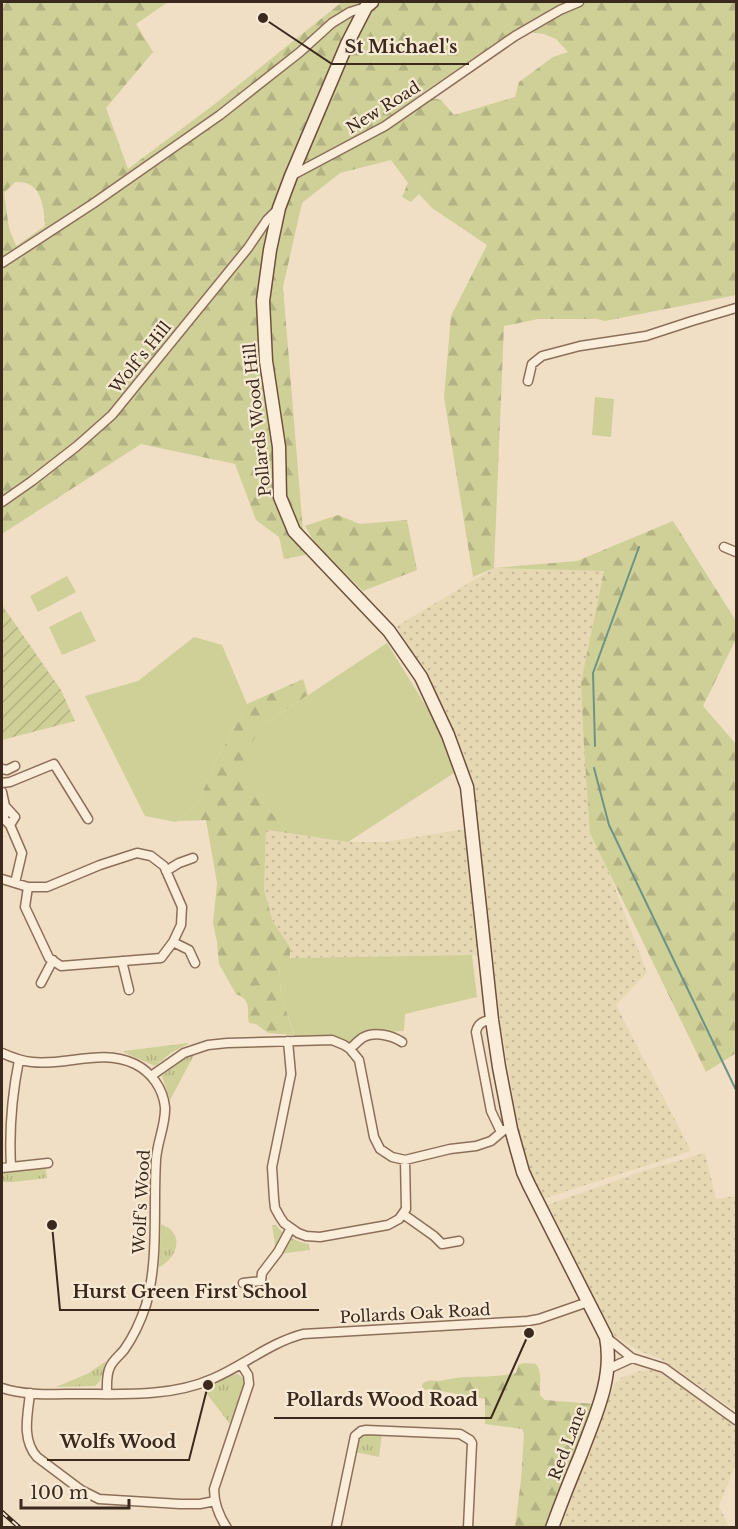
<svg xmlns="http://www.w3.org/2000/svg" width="738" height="1529" viewBox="0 0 738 1529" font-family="'Libre Baskerville',serif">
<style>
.farmland{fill:url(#farmland-dots)}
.grass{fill:url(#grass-tufts)}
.forest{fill:url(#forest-firs);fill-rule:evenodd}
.park{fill:#cfcf98}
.garden{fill:url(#garden-furrows)}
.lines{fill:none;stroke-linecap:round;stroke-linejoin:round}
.stream{stroke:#6c9385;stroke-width:2}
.street-casing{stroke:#8c6f5a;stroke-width:11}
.secondary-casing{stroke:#6e503d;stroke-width:15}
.street{stroke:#faedd9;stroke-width:8}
.secondary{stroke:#faedd9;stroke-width:12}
.rail-casing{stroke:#3c291e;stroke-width:4.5}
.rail{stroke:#f7ead5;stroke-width:2;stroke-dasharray:7;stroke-linecap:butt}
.labels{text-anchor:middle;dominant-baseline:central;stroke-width:4.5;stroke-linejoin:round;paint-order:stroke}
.street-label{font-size:16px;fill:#3c291e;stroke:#f7ead5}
.leader{fill:none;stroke:#3c291e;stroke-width:2}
.callout-dot{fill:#3c291e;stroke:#f7ead5;stroke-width:2}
.callout-label{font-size:18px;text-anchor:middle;font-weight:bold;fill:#3c291e;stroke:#f7ead5;stroke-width:4.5;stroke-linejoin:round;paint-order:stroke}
</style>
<defs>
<pattern id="farmland-dots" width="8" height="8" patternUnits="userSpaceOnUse" patternTransform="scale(1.5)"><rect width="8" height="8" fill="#e6d8b2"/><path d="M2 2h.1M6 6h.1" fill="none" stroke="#c6b999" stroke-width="1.8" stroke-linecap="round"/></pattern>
<pattern id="grass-tufts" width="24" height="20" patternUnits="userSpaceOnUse" patternTransform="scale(1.5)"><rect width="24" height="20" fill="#cfcf98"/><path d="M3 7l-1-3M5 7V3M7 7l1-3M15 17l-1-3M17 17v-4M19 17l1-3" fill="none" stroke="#b3b283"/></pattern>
<pattern id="forest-firs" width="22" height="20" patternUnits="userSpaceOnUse" patternTransform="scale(1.5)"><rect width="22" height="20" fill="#cfcf98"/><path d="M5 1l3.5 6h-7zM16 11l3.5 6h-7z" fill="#b3b283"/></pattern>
<pattern id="garden-furrows" width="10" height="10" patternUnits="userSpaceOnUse" patternTransform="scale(1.5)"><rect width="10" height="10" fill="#cfcf98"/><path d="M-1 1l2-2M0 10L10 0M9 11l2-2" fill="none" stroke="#b3b283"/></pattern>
</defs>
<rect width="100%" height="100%" fill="#f0dfc5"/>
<path class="farmland" d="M 494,568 L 605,571 L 581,682 L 593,830 L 647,973 L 616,1005 L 691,1151 L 542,1199 L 527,1162 L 520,1138 L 500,1021 L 493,958 L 472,955 L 291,958 L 290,947 L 273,922 L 264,890 L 266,830 L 348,842 L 385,842 L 471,828 L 448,735 L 397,626 Z
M 705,1153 L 716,1199 L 736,1196 L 736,1410 L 731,1408 L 661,1359 L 637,1350 L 615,1336 L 598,1306 L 550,1208 L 547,1205 L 643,1171 Z
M 653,1370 L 665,1374 L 736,1427 L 736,1463 L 719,1506 L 729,1527 L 561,1527 L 614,1385 L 622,1377 L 640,1371 Z"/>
<path class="grass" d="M 188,1043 L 188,1044 L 171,1053 L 155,1066 L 123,1052 L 124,1051 Z
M 194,1055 L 170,1100 L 162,1076 L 186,1057 Z
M 42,1167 L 46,1169 L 47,1178 L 13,1182 L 2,1182 L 2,1172 Z
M 161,1224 C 162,1225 170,1228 170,1229 C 184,1241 173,1261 159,1267 Z
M 272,1225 L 276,1225 C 283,1235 296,1242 309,1244 L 310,1250 L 278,1254 L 276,1251 Z
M 106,1361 L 100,1381 L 95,1386 L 56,1387 L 89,1373 Z
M 237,1374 L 243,1378 L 244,1383 L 230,1424 L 203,1389 L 233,1375 Z
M 363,1434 L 382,1434 L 379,1457 L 355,1452 L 359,1437 Z"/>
<path class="forest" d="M 7,2 L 168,2 L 136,24 L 153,52 L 106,108 L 128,169 L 216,103 L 342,2 L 736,2 L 736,295 L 605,321 L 597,319 L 538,319 L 504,326 L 494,568 L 473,577 L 444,397 L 451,316 L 487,245 L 432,208 L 419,194 L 411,202 L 402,197 L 408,183 L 391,160 L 340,173 L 302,203 L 283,287 L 305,555 L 284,559 L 279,537 L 256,520 L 235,464 L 141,444 L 2,534 L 2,271 L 4,269 L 2,255 L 2,5 ZM 515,30 L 544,34 L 556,39 L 568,52 L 553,57 L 519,82 L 515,97 L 454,115 L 441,100 L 419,95 ZM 15,182 C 19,182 22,182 26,183 C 43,188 44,212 45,226 L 16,246 L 9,228 L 4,193 Z
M 338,515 L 360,524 L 407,520 L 417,570 L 363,591 L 316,545 L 305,526 Z
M 673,521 L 736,621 L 736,639 L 703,706 L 736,744 L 736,1053 L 706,1072 L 590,833 L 584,747 L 581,682 L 604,572 L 604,571 L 494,568 L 577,561 Z
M 303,679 L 308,695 L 266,723 L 251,787 L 288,833 L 266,830 L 264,890 L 273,922 L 290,947 L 290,965 L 279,967 L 281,994 L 294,1035 L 268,1033 L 256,1024 L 249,1023 C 246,1012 253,1000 236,994 L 219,964 L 217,942 L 213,923 L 217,883 L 206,820 L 177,821 L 198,802 L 216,761 L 247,704 Z
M 524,1363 L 536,1364 C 543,1374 539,1384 540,1395 L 545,1400 L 594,1404 L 547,1527 L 515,1527 L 521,1480 L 524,1433 L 522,1429 L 485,1424 L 485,1399 L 430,1389 L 425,1390 L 422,1387 L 422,1384 C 428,1379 433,1381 440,1381 C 449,1379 459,1377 469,1377 C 485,1376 500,1377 516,1373 L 518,1365 Z"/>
<path class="park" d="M 595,397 L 614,399 L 611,437 L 592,435 Z
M 67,576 L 76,592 L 38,612 L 30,596 Z
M 81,611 L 96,641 L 62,655 L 49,627 Z
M 194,637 L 222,645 L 247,704 L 216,761 L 198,802 L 176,822 L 145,816 L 85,696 L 138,681 Z
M 387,643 L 442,732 L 454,773 L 348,842 L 288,833 L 251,787 L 249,746 L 266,723 Z
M 472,955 L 477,997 L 405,1014 L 404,1031 L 366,1033 L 350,1042 L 333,1037 L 295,1037 L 281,994 L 279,966 L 291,958 Z"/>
<path class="garden" d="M 2,605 L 61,690 L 75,721 L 2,740 Z"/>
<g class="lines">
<path class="stream" d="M 595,746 L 593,673 L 639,547
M 594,768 L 609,825 L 736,1090"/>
<g class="street-casing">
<path id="street" d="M 291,176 L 385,126 L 515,36 L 560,10 L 579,2
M 2,263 L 94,203 L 220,115 L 300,52 L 332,23 L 350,12 L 366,7
M 528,381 L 532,364 L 542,356 L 580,346 L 646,336 L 692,321 L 736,308
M 2,502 L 32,481 L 77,446 L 112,415 L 248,248 L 267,220 L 279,208
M 724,547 L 736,552
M 2,769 L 7,770 L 15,766
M 2,783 L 10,782 L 54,764 L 88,819
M 2,792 L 5,806 L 4,819 L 10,825 L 22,853 L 15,883
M 5,806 L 15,817 L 10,825
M 166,871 L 179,863 L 193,858
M 2,879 L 28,887 L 47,887 L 100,865 L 137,853 L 151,856 L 164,866 L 182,907 L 181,925 L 173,942 L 161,958 L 61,966 L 49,958 L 25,907 L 28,887
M 173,942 L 189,950 L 195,963
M 122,961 L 129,990
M 41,983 L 53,960
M 492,1020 C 483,1021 478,1023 476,1032 L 491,1111 L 501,1132
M 288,1041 L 291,1074 L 272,1167 L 274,1199 L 275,1208 L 280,1217 L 284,1223 L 298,1233 L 306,1236 L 320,1237 L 388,1225 L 399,1219 L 406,1209 L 405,1160
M 350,1049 C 354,1045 358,1041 362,1038 C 374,1031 391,1035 402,1042
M 2,1053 C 11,1057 21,1061 32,1062 C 66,1066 102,1048 135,1064 C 151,1072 163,1088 165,1107 C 166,1124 157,1142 156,1160 C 153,1208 159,1258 146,1305 C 141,1320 134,1336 124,1350 C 120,1355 113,1360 110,1367 C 106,1375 107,1385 107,1394
M 151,1076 L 184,1053 L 208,1045 L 227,1043 L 332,1040 L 344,1045 L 350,1049 L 359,1060 L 374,1137 L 380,1149 L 392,1157 L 405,1160 L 450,1149 L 476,1146 L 491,1141 L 504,1130 L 511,1129
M 11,1167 C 9,1131 12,1095 19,1060
M 2,1168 L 48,1163
M 403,1214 L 434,1236 L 442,1244 L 459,1241
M 243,1283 L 261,1281 L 262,1273 L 278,1252 L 291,1228
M 606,1337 L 632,1358 L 664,1368 L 736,1420
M 608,1369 L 632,1358
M 2,1388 C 26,1396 54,1394 79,1394 C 123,1394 171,1397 212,1379 C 243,1366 269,1343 303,1334 L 528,1321 L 539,1319 L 588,1302
M 30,1393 C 28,1414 21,1439 37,1457 L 81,1490 L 99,1499 L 180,1504 L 200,1504 L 215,1501
M 227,1528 C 219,1516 214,1503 214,1489 L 249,1384 L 248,1375 L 241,1364
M 336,1528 L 355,1436 L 361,1431 L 366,1430 L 460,1434 L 470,1440 L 472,1443 L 468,1528"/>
</g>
<g class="secondary-casing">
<path id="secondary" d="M 372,2 L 366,7 L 347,44 L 291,176 L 279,208 L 270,250 L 263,301 L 266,361 L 279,447 L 280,497 L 294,531 L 389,631 L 421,677 L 448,735 L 467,787 L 492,1020 L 499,1067 L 511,1129 L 523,1172 L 529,1185 L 606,1337 C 614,1378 595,1416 581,1454 C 571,1478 561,1503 552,1528"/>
</g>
<use href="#street" class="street"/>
<use href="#secondary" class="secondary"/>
<g class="rail-casing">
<path id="rail" d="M 2,1512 L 20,1528"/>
</g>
<use href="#rail" class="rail"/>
</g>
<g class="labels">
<g class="street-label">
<text transform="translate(383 107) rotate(-32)">New Road</text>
<text transform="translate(140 357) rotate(-51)">Wolf's Hill</text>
<text transform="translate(257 420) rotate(-96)">Pollards Wood Hill</text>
<text transform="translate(141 1202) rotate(-87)">Wolf's Wood</text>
<text transform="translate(415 1313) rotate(-3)">Pollards Oak Road</text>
<text transform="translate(567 1443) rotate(-69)">Red Lane</text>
</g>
</g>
<path class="leader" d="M263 18L332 64H469M52 1225L60 1310H319M529 1333L491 1418H274M208 1385L189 1460H47"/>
<g class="callout-dot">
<circle cx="263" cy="18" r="6"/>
<circle cx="52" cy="1225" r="6"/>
<circle cx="529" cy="1333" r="6"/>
<circle cx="208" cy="1385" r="6"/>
</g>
<g class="callout-label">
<text x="401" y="53">St Michael's</text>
<text x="190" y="1298">Hurst Green First School</text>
<text x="382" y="1406">Pollards Wood Road</text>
<text x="118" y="1448">Wolfs Wood</text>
</g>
<rect width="738" height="1529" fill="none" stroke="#3c291e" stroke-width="6"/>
<path d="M21 1499v9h108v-9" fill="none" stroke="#3c291e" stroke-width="3"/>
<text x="30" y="1499" font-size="18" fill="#3c291e" stroke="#f7ead5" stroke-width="4.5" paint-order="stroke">100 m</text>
</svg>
